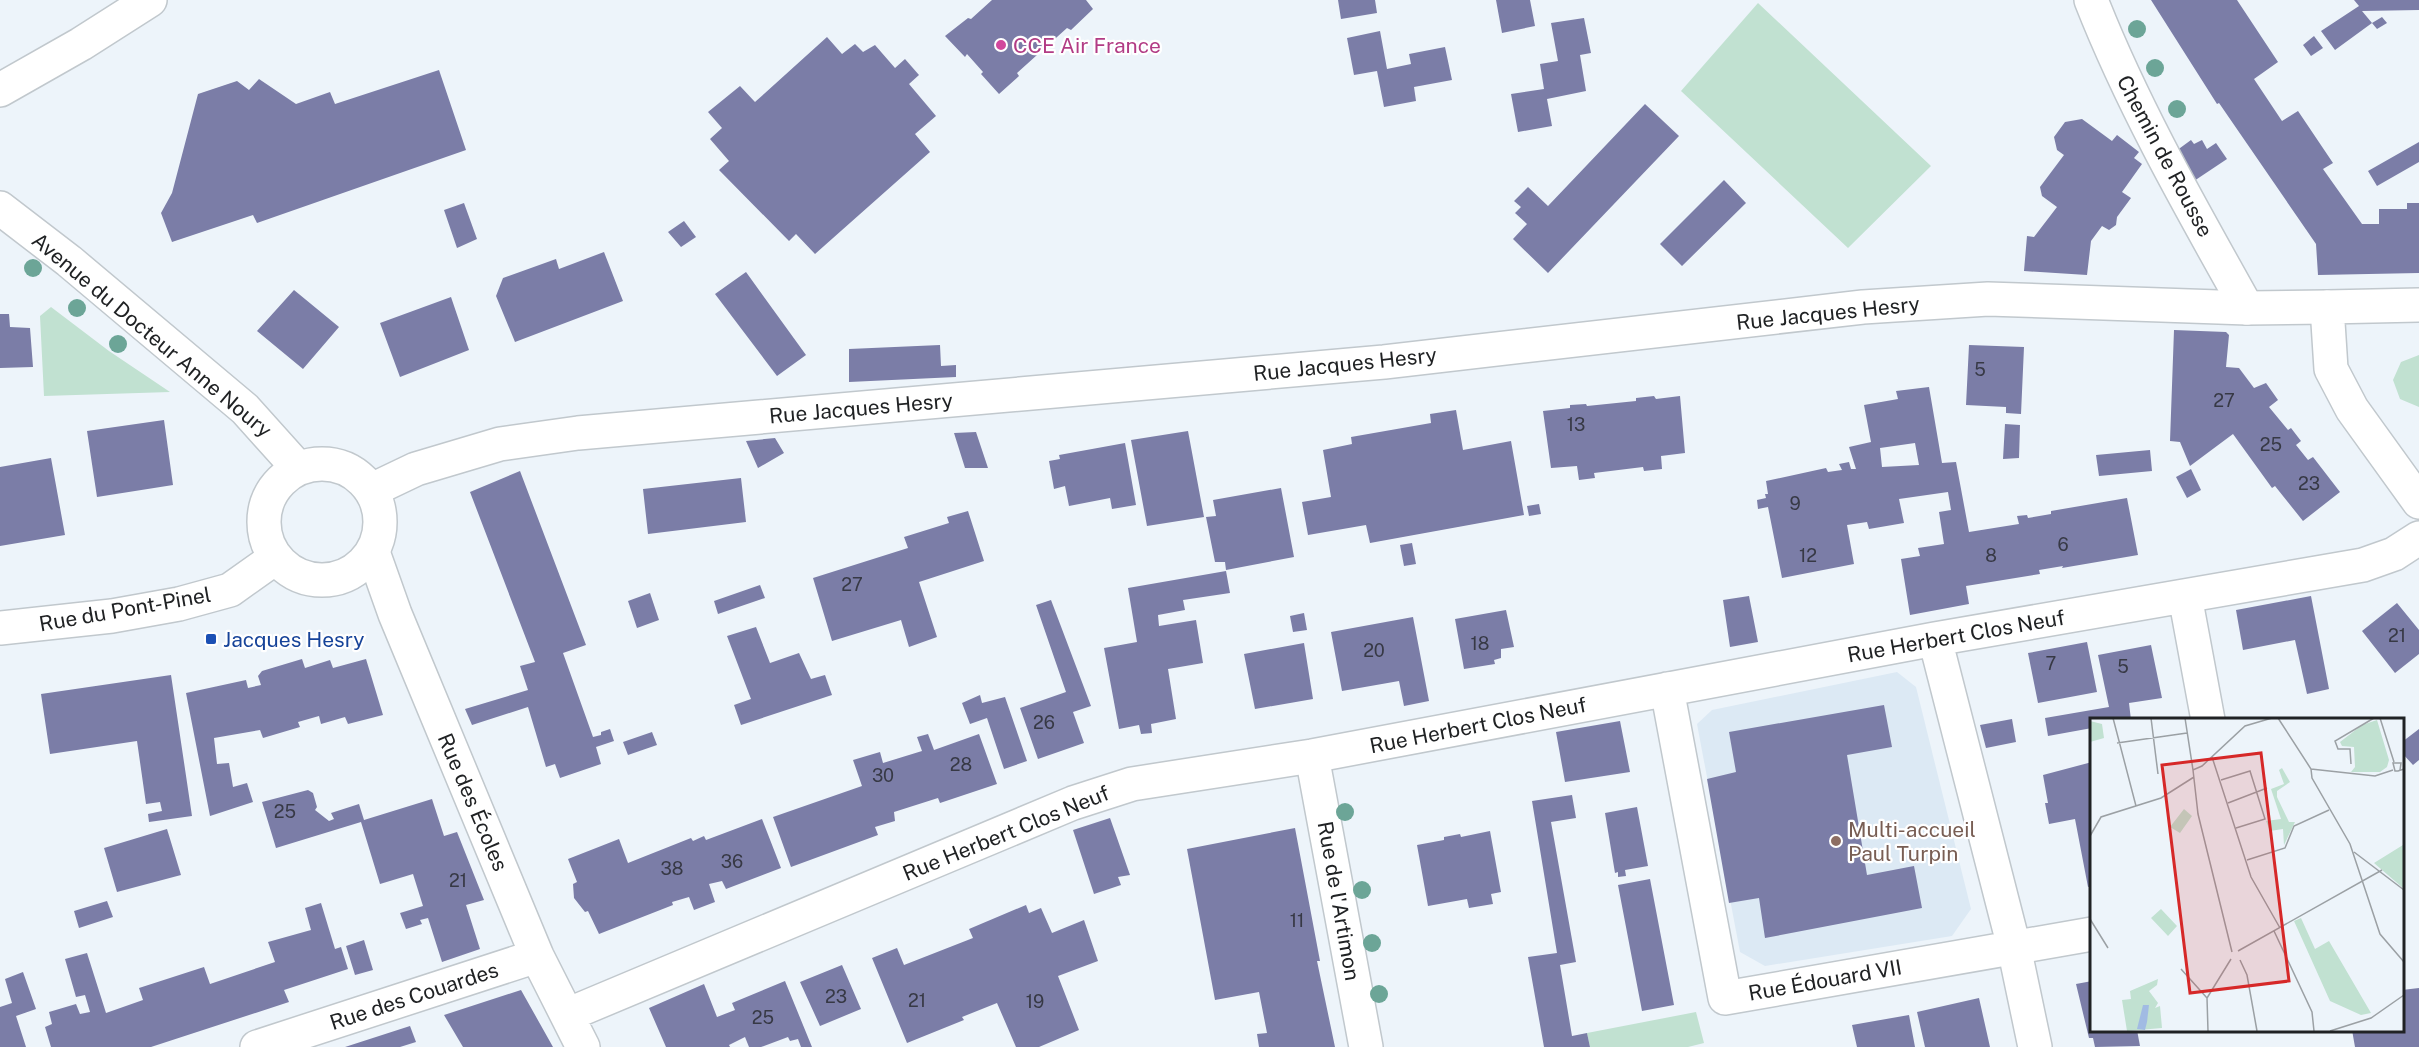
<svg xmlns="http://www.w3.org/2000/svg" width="2419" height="1047" viewBox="0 0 2419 1047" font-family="'Public Sans',sans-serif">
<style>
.built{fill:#dce9f4}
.grass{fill:#c1e1d1}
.building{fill:#7b7da7;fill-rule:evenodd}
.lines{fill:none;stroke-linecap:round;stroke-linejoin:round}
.street-casing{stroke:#c1c8cd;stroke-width:36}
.secondary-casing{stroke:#c1c8cd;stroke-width:36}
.street{stroke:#fff;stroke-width:33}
.secondary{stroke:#fff;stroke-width:33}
.tree{fill:#6ca597}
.hotel-dot{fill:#d1479c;stroke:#fff;stroke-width:2}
.transit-dot{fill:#1a4fb4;stroke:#fff;stroke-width:2}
.education-dot{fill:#8d6e63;stroke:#fff;stroke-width:2}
.labels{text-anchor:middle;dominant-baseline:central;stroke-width:4.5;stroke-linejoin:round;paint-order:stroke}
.number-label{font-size:18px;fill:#373945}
.hotel-label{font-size:21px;fill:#b23c85;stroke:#fff;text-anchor:start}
.street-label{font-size:21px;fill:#202224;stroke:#fff}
.transit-label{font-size:21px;fill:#164399;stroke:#fff;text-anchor:start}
.education-label{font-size:21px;fill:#785e54;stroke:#fff;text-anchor:start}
.inset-road{fill:none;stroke:#9ba0a4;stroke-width:1.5}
.view{fill:#d62828;fill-opacity:0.15;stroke:#d62828;stroke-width:3}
.inset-edge{fill:none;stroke:#202224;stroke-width:3}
</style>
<rect width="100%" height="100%" fill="#edf4fa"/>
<path class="built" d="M 1897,672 L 1916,687 L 1971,909 L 1952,936 L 1765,966 L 1740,952 L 1697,724 L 1712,710 Z"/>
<path class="grass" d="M 1758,3 L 1931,166 L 1848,248 L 1681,91 Z
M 51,307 L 109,351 L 170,392 L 44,396 L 40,316 Z
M 2419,355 L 2419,407 L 2400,399 L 2393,380 L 2401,362 Z
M 1696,1012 L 1704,1043 L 1688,1047 L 1590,1047 L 1587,1033 Z"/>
<path class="building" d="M 992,0 L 1086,0 L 1093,9 L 1071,30 L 1067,28 L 1017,73 L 1019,76 L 999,94 L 981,74 L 983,72 L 967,54 L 965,57 L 945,36 L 968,18 L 971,19 Z
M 1338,0 L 1375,0 L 1377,13 L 1341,19 Z
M 1496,0 L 1530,0 L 1535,26 L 1502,33 Z
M 2151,0 L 2237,0 L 2278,62 L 2254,79 L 2282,121 L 2298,111 L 2333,163 L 2323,169 L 2362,224 L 2379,224 L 2379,209 L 2407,209 L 2407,203 L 2419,203 L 2419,273 L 2318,275 L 2316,244 L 2219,103 L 2217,104 Z
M 2354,0 L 2419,0 L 2419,10 L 2362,11 L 2372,23 L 2335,50 L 2321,31 L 2359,6 Z
M 2382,17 L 2387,23 L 2377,29 L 2372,23 Z
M 1584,18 L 1591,53 L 1580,55 L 1586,91 L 1547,99 L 1552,126 L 1518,132 L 1511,94 L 1544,89 L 1540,64 L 1558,61 L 1551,23 Z
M 1380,31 L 1387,69 L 1411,64 L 1409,54 L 1445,47 L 1452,80 L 1414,87 L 1416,101 L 1384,107 L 1377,71 L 1354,75 L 1347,38 Z
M 2314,36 L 2323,48 L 2311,56 L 2303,45 Z
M 827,37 L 842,54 L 855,44 L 863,52 L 875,45 L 895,68 L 905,59 L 919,75 L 909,84 L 936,116 L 915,134 L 930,152 L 815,254 L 796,234 L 789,241 L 719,170 L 729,161 L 710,139 L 722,128 L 708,112 L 740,86 L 755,102 Z
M 439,70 L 466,150 L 257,223 L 253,215 L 172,242 L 161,213 L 172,193 L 198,94 L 237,81 L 249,90 L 259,79 L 296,104 L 330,92 L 335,104 Z
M 1645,104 L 1679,136 L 1548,273 L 1513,239 L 1527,224 L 1515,213 L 1521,207 L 1514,201 L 1528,187 L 1548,206 Z
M 2082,119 L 2112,141 L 2117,135 L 2139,152 L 2134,158 L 2142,164 L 2122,192 L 2131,198 L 2117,217 L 2116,225 L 2109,230 L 2102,226 L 2091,241 L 2087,275 L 2024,271 L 2027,236 L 2034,237 L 2057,207 L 2042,196 L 2040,187 L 2064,155 L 2057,150 L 2054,137 L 2065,122 Z
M 2191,140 L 2194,144 L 2202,140 L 2207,149 L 2216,143 L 2227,159 L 2194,181 L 2176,151 Z
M 2419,142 L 2419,162 L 2377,186 L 2368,171 Z
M 1724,180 L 1746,203 L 1682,266 L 1660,244 Z
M 464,203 L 477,239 L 457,248 L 444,210 Z
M 684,221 L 696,237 L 681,247 L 668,232 Z
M 604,252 L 623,301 L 515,342 L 496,296 L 503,278 L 556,259 L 559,269 Z
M 746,272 L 806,355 L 777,376 L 715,294 Z
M 294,290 L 339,327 L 303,369 L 257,331 Z
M 451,297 L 469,350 L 400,377 L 380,323 Z
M 0,314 L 9,314 L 10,327 L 30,328 L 33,367 L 0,368 Z
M 2174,330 L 2226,332 L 2229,335 L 2226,367 L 2239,368 L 2254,388 L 2266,383 L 2278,400 L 2269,407 L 2288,430 L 2291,428 L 2301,441 L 2296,445 L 2308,460 L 2313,457 L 2340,492 L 2303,521 L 2275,486 L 2272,488 L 2233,434 L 2190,466 L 2180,442 L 2170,441 Z
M 940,345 L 941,366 L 956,365 L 956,377 L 849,382 L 849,349 Z
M 1969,345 L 2024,347 L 2021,414 L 2006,413 L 2006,407 L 1966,405 Z
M 1929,387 L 1942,463 L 1956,462 L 1969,532 L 2019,524 L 2017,516 L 2027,515 L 2028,518 L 2051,514 L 2051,511 L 2127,498 L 2138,555 L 2062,568 L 2063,566 L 2039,570 L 2040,574 L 1966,586 L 1969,604 L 1910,615 L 1901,559 L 1920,556 L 1918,548 L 1944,544 L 1939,512 L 1951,510 L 1948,492 L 1899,499 L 1904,523 L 1869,529 L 1867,522 L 1847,525 L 1854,564 L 1782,578 L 1768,507 L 1758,509 L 1757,500 L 1766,498 L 1765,494 L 1768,494 L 1766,481 L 1826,468 L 1828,472 L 1842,470 L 1839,464 L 1849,462 L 1851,469 L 1856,469 L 1849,447 L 1871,442 L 1864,405 L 1898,399 L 1896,391 ZM 1915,443 L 1919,465 L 1882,467 L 1880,448 Z
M 1654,396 L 1656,399 L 1680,396 L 1685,453 L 1661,456 L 1662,469 L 1644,471 L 1643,467 L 1594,473 L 1595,478 L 1579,480 L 1577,466 L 1551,468 L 1543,411 L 1570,408 L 1570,405 L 1586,404 L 1587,406 L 1636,401 L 1636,398 Z
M 1456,410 L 1463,450 L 1511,441 L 1524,515 L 1370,543 L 1366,525 L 1308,535 L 1302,502 L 1331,497 L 1323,450 L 1352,444 L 1351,437 L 1431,423 L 1430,414 Z
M 164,420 L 173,485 L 97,497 L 87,431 Z
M 2005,424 L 2020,425 L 2019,458 L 2003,459 Z
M 1188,431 L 1204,517 L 1147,526 L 1131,440 Z
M 976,432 L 988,468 L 965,468 L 954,433 Z
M 775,438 L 784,453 L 758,468 L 746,441 Z
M 1125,443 L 1136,505 L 1112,509 L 1110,498 L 1069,506 L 1065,486 L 1054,489 L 1049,461 L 1060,459 L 1059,455 Z
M 2150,450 L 2152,471 L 2099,476 L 2096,455 Z
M 51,458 L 65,535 L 0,546 L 0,467 Z
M 2191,469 L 2201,490 L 2187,498 L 2176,477 Z
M 520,471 L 586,645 L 563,653 L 593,737 L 601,735 L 601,732 L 610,729 L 614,741 L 596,747 L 601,764 L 560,778 L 555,764 L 546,767 L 528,707 L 472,725 L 465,709 L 528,690 L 520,666 L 535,662 L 470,492 Z
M 741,478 L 746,522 L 648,534 L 643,489 Z
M 1281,488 L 1294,557 L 1226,570 L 1225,562 L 1215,562 L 1206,517 L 1216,516 L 1213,500 Z
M 1539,504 L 1541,514 L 1529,516 L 1527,506 Z
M 968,511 L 984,561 L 919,582 L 937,637 L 909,647 L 901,620 L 832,641 L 813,578 L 908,548 L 904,537 L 949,523 L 947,517 Z
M 1412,543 L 1416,564 L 1404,566 L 1400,545 Z
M 1226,571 L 1230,593 L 1183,600 L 1185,610 L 1158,615 L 1159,626 L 1196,620 L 1203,663 L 1168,669 L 1176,719 L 1151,724 L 1152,733 L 1141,734 L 1139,725 L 1119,729 L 1104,648 L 1137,642 L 1128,588 Z
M 760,585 L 765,598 L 718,614 L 714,601 Z
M 650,593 L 659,620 L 637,628 L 628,601 Z
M 1749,596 L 1758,642 L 1730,647 L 1723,600 Z
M 2311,596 L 2329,689 L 2307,694 L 2295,640 L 2243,650 L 2236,610 Z
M 1051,600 L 1091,706 L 1073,712 L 1084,743 L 1038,759 L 1020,708 L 1066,692 L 1036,605 Z
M 2397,603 L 2419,630 L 2419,654 L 2395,673 L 2362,631 Z
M 1506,610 L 1514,647 L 1501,649 L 1501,658 L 1494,660 L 1495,664 L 1464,669 L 1455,619 Z
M 1304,613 L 1307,630 L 1293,632 L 1290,616 Z
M 1413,617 L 1429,701 L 1404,706 L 1399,681 L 1342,691 L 1331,632 Z
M 756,627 L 770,663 L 799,653 L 811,679 L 825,675 L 832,695 L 741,725 L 734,705 L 751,699 L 727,636 Z
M 2087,642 L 2097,692 L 2038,703 L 2028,653 Z
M 1304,643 L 1313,699 L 1255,709 L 1244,654 Z
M 2151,645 L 2162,698 L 2129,703 L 2131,720 L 2092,720 L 2092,728 L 2048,736 L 2045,718 L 2109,707 L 2098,655 Z
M 302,659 L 305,668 L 330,660 L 333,668 L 366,659 L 383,715 L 348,724 L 345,717 L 321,724 L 319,716 L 298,722 L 300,727 L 263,738 L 260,730 L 214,738 L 217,764 L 229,763 L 233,787 L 247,783 L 253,802 L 210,816 L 186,693 L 246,680 L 248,688 L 261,685 L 258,676 L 262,671 Z
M 171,675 L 192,816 L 149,822 L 148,814 L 162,811 L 160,802 L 146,804 L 137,741 L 50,754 L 41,694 Z
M 980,695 L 982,703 L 1005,697 L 1027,761 L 1004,769 L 987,718 L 970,724 L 962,703 Z
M 1884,705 L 1892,747 L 1847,755 L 1867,875 L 1914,866 L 1922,908 L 1765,938 L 1759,898 L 1729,903 L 1707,779 L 1736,772 L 1729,732 Z
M 2012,719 L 2016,742 L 1986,748 L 1980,725 Z
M 1620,721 L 1630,772 L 1565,782 L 1556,732 Z
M 2419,729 L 2419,760 L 2413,765 L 2402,753 L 2402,742 Z
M 652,732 L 657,745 L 628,755 L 623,742 Z
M 928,734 L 934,750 L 979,734 L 997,784 L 940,803 L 938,798 L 894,812 L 895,821 L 875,827 L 878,835 L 791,867 L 773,817 L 862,786 L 853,760 L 880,752 L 883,763 L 922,751 L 917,737 Z
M 2092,762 L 2092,886 L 2088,887 L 2075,819 L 2049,824 L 2045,803 L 2048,803 L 2043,775 Z
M 308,790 L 313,793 L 317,807 L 315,810 L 329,821 L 334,819 L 331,813 L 359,804 L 364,820 L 432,799 L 444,836 L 457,832 L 484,900 L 466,905 L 480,949 L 442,962 L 428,918 L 420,920 L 422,924 L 406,929 L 400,913 L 423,906 L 413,874 L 380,884 L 361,822 L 276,848 L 262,802 Z
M 1572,795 L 1576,818 L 1551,822 L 1576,962 L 1560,965 L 1572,1036 L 1587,1033 L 1590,1047 L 1544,1047 L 1528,957 L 1557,953 L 1532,801 Z
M 1637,807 L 1648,866 L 1625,870 L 1626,876 L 1618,877 L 1618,872 L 1615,873 L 1605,813 Z
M 1110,818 L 1130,875 L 1118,877 L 1121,885 L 1094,894 L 1073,830 Z
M 762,819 L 781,868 L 726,889 L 722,881 L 709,884 L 715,902 L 694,910 L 689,897 L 672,902 L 673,905 L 599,934 L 588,911 L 585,912 L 574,898 L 573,884 L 577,882 L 568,859 L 619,839 L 628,863 L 691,838 L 693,841 L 704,836 L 706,840 Z
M 1295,828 L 1320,961 L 1317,961 L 1335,1047 L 1259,1047 L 1257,1034 L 1267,1033 L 1259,992 L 1215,1000 L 1187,849 Z
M 167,829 L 181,875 L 117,892 L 104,848 Z
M 1490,831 L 1501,892 L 1491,894 L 1493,904 L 1469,908 L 1467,899 L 1428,906 L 1417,845 L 1444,840 L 1444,837 L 1460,834 L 1461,837 Z
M 1650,879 L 1674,1005 L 1642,1011 L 1618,885 Z
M 107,901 L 113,917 L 79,928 L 74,911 Z
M 321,903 L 335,949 L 341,947 L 348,969 L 284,990 L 289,1002 L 151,1047 L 51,1047 L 45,1027 L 52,1024 L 49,1012 L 76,1004 L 80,1014 L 90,1012 L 85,995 L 76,997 L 65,959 L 87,953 L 106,1013 L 143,1000 L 139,988 L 204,967 L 210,984 L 275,962 L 268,942 L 311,930 L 305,908 Z
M 1026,905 L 1029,913 L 1041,908 L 1052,933 L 1084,920 L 1098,961 L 1058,976 L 1079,1030 L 1039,1047 L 1016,1047 L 997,1003 L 962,1017 L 964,1020 L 907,1043 L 872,958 L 897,948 L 904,965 L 973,938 L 969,929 Z
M 364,940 L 373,970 L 355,975 L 346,946 Z
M 842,965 L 861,1009 L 820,1026 L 800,982 Z
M 23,972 L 36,1009 L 16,1016 L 26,1047 L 0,1047 L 0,1007 L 12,1003 L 5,979 Z
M 785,981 L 812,1047 L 801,1047 L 798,1039 L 790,1041 L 788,1037 L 761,1047 L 749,1047 L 745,1037 L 729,1045 L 730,1047 L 666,1047 L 649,1008 L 704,984 L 717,1017 L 735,1010 L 732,1003 Z
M 2092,981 L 2092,1030 L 2137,1030 L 2140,1046 L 2095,1047 L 2093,1038 L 2089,1038 L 2076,984 Z
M 2419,988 L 2419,1047 L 2355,1047 L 2352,1030 L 2402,1030 L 2402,990 Z
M 521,990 L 553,1047 L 463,1047 L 444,1015 Z
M 1979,998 L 1990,1047 L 1925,1047 L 1917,1012 Z
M 1909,1015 L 1915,1047 L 1857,1047 L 1852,1025 Z
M 410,1026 L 416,1042 L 400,1047 L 345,1047 Z"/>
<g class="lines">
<g class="street-casing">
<path id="street" d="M 2091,0 C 2133,107 2191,208 2247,308
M 0,90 L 81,44 L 150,0
M 0,208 L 69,261 L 245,409 L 298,468
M 2419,305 L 2327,307 L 2331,369 L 2352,409 L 2419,502
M 373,552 L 395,614 L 537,956 L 583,1047
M 2185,596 L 2208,720
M 1935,639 L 2014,947 L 2035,1047
M 1667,689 L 1725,998 L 2092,934
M 1312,756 L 1366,1047
M 567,1015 L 1073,803 L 1132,784 L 1312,756 L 1935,639 L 2363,565 L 2394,554 L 2419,538
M 257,1047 L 537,956"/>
</g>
<g class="secondary-casing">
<path id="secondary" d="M264 522a58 58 0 1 1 116 0a58 58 0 1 1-116 0Z
M 372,490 L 416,469 L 500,444 L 578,433 L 1384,362 L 1863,307 L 1988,299 L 2247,308 L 2327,307
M 0,628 L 112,616 L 179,604 L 230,590 L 275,558"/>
</g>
<use href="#street" class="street"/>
<use href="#secondary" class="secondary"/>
</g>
<g class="tree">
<circle cx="2137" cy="29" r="9"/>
<circle cx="2155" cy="68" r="9"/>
<circle cx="2177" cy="109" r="9"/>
<circle cx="33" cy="268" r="9"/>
<circle cx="77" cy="308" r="9"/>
<circle cx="118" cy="344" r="9"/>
<circle cx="1345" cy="812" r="9"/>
<circle cx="1362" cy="890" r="9"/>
<circle cx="1372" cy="943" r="9"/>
<circle cx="1379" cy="994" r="9"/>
</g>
<circle class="hotel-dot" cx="1001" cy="45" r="6"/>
<rect class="transit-dot" x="205" y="633" width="12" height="12" rx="3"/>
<circle class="education-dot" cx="1836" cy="841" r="6"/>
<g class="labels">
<g class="number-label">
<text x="1980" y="369">5</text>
<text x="2224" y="400">27</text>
<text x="1576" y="424">13</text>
<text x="2271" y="444">25</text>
<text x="2309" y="483">23</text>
<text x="1795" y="503">9</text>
<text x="2063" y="544">6</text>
<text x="1808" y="555">12</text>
<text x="1991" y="555">8</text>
<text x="852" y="584">27</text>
<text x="2397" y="635">21</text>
<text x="1480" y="643">18</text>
<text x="1374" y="650">20</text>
<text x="2051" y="663">7</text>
<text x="2123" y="666">5</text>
<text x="1044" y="722">26</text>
<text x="961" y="764">28</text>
<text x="883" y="775">30</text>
<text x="285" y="811">25</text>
<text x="732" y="861">36</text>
<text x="672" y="868">38</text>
<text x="458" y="880">21</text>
<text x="1297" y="920">11</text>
<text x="836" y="996">23</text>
<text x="917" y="1000">21</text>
<text x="1035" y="1001">19</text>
<text x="763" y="1017">25</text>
</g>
<g class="hotel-label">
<text x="1013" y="45">CCE Air France</text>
</g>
<g class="street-label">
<text transform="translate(2165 156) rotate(62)">Chemin de Rousse</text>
<text transform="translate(1828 313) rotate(-6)">Rue Jacques Hesry</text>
<text transform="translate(152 335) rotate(40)">Avenue du Docteur Anne Noury</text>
<text transform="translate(1345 364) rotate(-6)">Rue Jacques Hesry</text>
<text transform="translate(861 408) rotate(-5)">Rue Jacques Hesry</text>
<text transform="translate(125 609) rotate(-10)">Rue du Pont-Pinel</text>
<text transform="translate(1956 636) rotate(-10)">Rue Herbert Clos Neuf</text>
<text transform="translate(1478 725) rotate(-11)">Rue Herbert Clos Neuf</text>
<text transform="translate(473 802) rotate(67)">Rue des Écoles</text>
<text transform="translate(1006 833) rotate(-22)">Rue Herbert Clos Neuf</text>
<text transform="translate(1339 901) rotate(80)">Rue de l'Artimon</text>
<text transform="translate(1825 980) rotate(-10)">Rue Édouard VII</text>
<text transform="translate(414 996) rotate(-18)">Rue des Couardes</text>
</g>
<g class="transit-label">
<text x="223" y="639">Jacques Hesry</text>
</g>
<g class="education-label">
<text x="1848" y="829">Multi-accueil<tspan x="1848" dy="24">Paul Turpin</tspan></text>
</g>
</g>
<g transform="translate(2090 718)">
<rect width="314" height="314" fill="#edf4fa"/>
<path d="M 287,2 L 299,42 L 297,49 L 290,54 L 261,54 L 265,49 L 264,29 L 252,28 L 250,24 L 272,7 ZM 0,3 L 12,6 L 14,20 L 0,24 ZM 192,50 L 200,64 L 187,73 L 187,79 L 199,104 L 205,104 L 194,127 L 193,111 L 180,113 L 176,103 L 191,101 L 181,71 L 194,66 L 189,52 ZM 94,91 L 102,98 L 90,115 L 80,109 ZM 71,191 L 87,208 L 78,218 L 61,200 ZM 68,261 L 67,267 L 59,273 L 68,285 L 65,290 L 70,288 L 72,310 L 37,313 L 32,282 L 41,281 L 40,273 Z" fill="#c1e1d1"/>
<path d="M 313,127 L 313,170 L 284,145 ZM 211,200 L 225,231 L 239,223 L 281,295 L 271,297 L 240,283 L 204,203 Z" fill="#c1e1d1"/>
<path d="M 53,287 L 59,287 L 57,304 L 55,312 L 47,311 Z" fill="#a1bbe3"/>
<path class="inset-road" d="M 23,0 L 46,88M 61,0 L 68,56M 95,0 L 103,52 L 112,48 L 155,8 L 182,0M 188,0 L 221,51 L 222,60 L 260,126 L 290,216 L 314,244M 290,0 L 304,44M 27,25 L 97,15M 122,39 L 161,159 L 190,210M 261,46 L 260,31 L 248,31 L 245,23 L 284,0M 221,51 L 285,58 L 303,52M 103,52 L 108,96 L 142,234M 310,52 L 311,45 L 303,45 L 305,53 L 308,53 L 314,51M 131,62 L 160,53 L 175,101 L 146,110M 138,85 L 177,70M 0,118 L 11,99 L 71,80 L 104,59M 264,134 L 314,172M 157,142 L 195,130 L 204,108 L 239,92M 0,201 L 18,230M 184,213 L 222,294 L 224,313M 148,233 L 292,152M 150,242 L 157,257 L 167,313M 91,251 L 117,280M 118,313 L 117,280 L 141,241M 240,313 L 281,300 L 314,277"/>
<path class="view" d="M 171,35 L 199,263 L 100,275 L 72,47 Z"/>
<rect width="314" height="314" class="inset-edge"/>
</g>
</svg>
